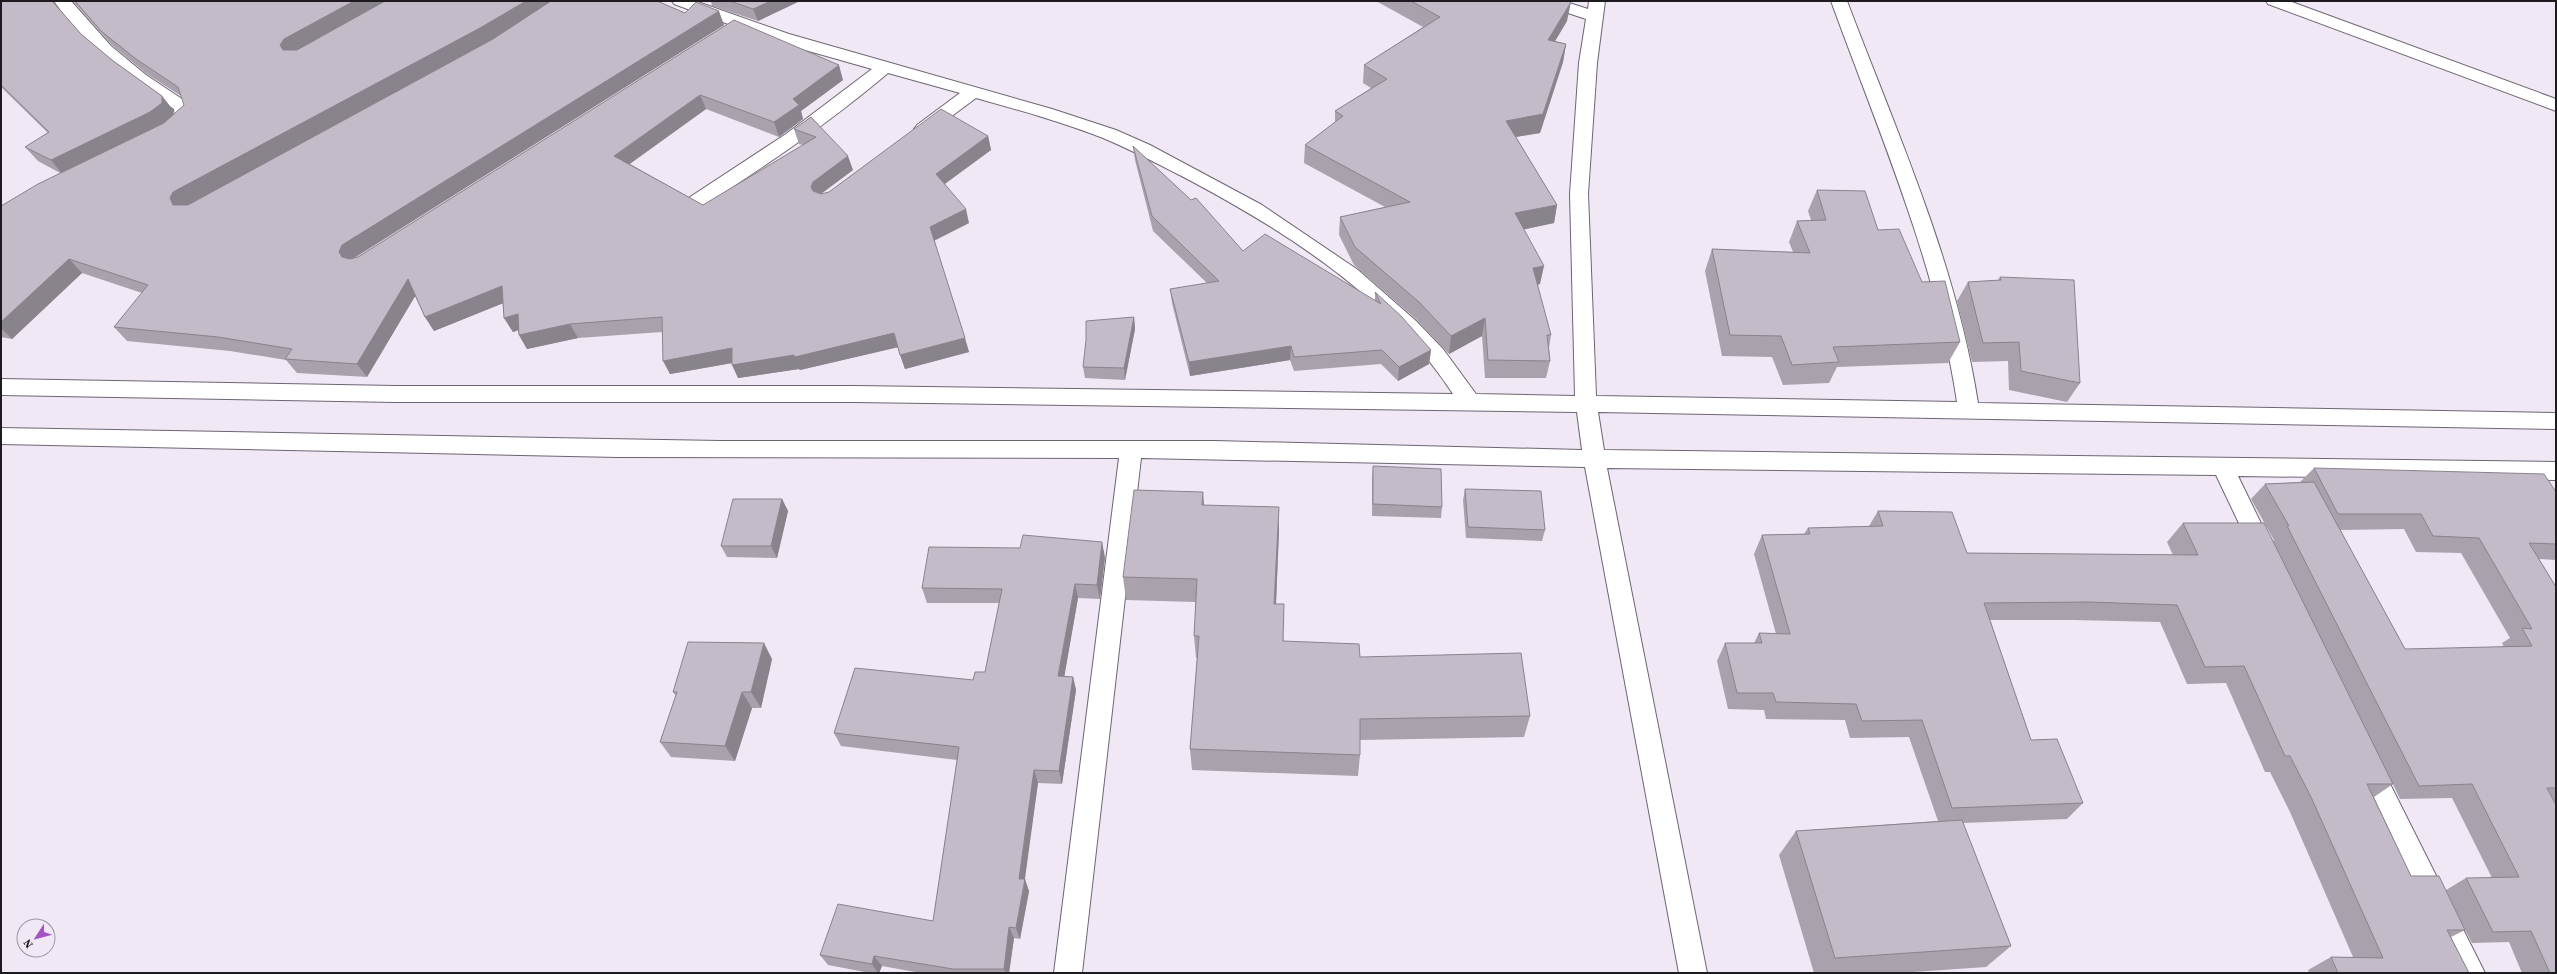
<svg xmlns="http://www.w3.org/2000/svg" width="2557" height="974" viewBox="0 0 2557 974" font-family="'Source Serif 4',serif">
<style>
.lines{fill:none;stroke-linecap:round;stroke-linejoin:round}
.minor-casing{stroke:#6d6571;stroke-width:2}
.minor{fill:#fff;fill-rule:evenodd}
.wall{fill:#a9a1ac;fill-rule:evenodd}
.shaded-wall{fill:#89838c}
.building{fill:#c4bbc8;stroke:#89838c}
</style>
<rect width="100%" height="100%" fill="#f1e8f6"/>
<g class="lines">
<g class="minor-casing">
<path id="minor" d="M 54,1 L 71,1 L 111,46 L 146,75 L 188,103 L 193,120 C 187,130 176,137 165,134 L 162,130 L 175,118 L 174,109 C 129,79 85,46 54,1 Z
M 672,1 L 695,1 L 789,34 L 1052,109 L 1116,130 L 1150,145 L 1262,205 L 1358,270 L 1416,321 L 1443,349 L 1476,394 L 1575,396 L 1570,194 L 1579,63 L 1586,19 L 1541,4 L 1539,1 L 1563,1 L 1588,9 L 1589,1 L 1605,1 L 1597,63 L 1588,194 L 1596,396 L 1957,402 C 1936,262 1879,133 1831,1 L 1847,1 C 1897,133 1956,262 1978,403 L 2556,413 L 2556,429 L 1598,412 L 1604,450 L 2556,462 L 2556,480 L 2238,476 L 2274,550 L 2271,557 L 2263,559 L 2255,557 L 2216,475 L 1607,468 L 1707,973 L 1679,973 L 1585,467 L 1141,458 L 1082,973 L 1054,973 L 1119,458 L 618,457 L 1,444 L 1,428 L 720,441 L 1215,441 L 1582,450 L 1577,412 L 854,402 L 395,402 L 1,395 L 1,379 L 395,386 L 854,386 L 1453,394 C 1392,300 1290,234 1193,182 C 1164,167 1134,151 1103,138 C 1062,122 1019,110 976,98 L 929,133 L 917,133 L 914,129 L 917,125 L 960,93 L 888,73 C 829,123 766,166 701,207 L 694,209 L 687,207 L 685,203 L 687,199 L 786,134 L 872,69 L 777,42 L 674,4 Z
M 2266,1 L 2289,1 L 2556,99 L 2556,111 L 2268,4 Z
M 2367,752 L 2376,756 L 2485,973 L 2456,973 L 2354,764 L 2358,756 Z"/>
</g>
<use href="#minor" class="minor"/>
</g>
<path class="wall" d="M 1,1 L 53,1 L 53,2 L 57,7 L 81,34 L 112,60 L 162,96 L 173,110 L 173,115 L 184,105 L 181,96 L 147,74 L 112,45 L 73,1 L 657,1 L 685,13 L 724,25 L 353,259 L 358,257 L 734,20 L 843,80 L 801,111 L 803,119 L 779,137 L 706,109 L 630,164 L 703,205 L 803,145 L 799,144 L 794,129 L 811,117 L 853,170 L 821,194 L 829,192 L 988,136 L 991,150 L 945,184 L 969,223 L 934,241 L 969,352 L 905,369 L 898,347 L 800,370 L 799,369 L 738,378 L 732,363 L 670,374 L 662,332 L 578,338 L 527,349 L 519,335 L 518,330 L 513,332 L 504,318 L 503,303 L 434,331 L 425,317 L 415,296 L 367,377 L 297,373 L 286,360 L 230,351 L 127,341 L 114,327 L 142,293 L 82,273 L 12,339 L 1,337 L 1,206 L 60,173 L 38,161 L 25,147 L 48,133 L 1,87 ZM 256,168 L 188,205 L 187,205 Z
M 711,1 L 800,1 L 758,21 L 712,6 Z
M 1376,1 L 1565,1 L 1567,21 L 1555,41 L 1566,44 L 1563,62 L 1540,133 L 1516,137 L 1557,205 L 1554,223 L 1524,229 L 1540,284 L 1537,285 L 1551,335 L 1549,348 L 1550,361 L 1546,378 L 1485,378 L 1482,336 L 1449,354 L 1417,320 L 1354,265 L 1339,235 L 1340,217 L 1385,207 L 1304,163 L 1305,145 L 1335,122 L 1335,111 L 1371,88 L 1363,83 L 1364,65 L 1423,27 Z
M 1133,146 L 1243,251 L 1375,300 L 1375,292 L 1431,350 L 1429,364 L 1398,381 L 1381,364 L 1294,371 L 1290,360 L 1190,376 L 1172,303 L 1170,289 L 1207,283 L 1153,231 L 1135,160 Z
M 1817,190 L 1878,230 L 1922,282 L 1960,342 L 1948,363 L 1837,367 L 1829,383 L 1783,385 L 1772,357 L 1722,356 L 1705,271 L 1712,249 L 1793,252 L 1789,242 L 1797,221 L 1811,220 L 1808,211 Z
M 2000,277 L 2080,383 L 2067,402 L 2009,390 L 2008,361 L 1972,362 L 1957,301 L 1968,282 L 1998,280 Z
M 1134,317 L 1135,329 L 1125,380 L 1085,378 L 1083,367 Z
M 1373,466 L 1442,507 L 1441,518 L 1372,516 L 1372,478 Z
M 2314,468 L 2556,492 L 2556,560 L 2539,559 L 2556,587 L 2556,801 L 2554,801 L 2556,973 L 2522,973 L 2509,942 L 2472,943 L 2465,930 L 2451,937 L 2469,973 L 2309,973 L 2308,970 L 2331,957 L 2353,957 L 2290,812 L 2270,772 L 2265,772 L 2226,683 L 2187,684 L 2160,622 L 2073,620 L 1990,620 L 2031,740 L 2083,803 L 2067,819 L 1963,823 L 2011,946 L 1986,967 L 1899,973 L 1814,973 L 1779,855 L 1796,831 L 1938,821 L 1909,737 L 1850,738 L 1845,720 L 1766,719 L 1764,710 L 1728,709 L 1717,661 L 1725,643 L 1754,643 L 1759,633 L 1776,634 L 1754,554 L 1762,535 L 1804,534 L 1808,528 L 1869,526 L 1878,511 L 1967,553 L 2173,555 L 2167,542 L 2183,523 L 2273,541 L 2274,540 L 2251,499 L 2265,484 L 2300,482 ZM 2404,529 L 2416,552 L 2461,553 L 2510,638 L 2502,643 L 2504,647 L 2405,649 L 2340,530 ZM 2393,784 L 2400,799 L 2452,798 L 2492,878 L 2466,878 L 2446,890 L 2411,876 L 2374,797 Z
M 1465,489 L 1545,530 L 1542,541 L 1466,538 L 1463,500 Z
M 782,499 L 788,511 L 777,558 L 727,557 L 721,546 Z
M 1204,505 L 1279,531 L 1276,604 L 1284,641 L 1360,657 L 1530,716 L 1524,737 L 1360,740 L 1360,755 L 1358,776 L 1192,770 L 1190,749 L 1197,658 L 1196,658 L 1194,636 L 1196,602 L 1126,600 L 1123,577 Z
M 1020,548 L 1105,557 L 1100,599 L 1078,598 L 1064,676 L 1073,677 L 1076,690 L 1062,784 L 1038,783 L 1024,879 L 1029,891 L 1020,939 L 1014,938 L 1009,973 L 921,973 L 882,966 L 879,973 L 870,973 L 828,965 L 820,955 L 933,921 L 957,760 L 841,746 L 834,733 L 973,680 L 985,672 L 999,603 L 927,603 L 922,588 Z
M 772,659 L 761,708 L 752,708 L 735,761 L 671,757 L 660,742 L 676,696 L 673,692 Z"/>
<path class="shaded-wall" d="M 354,1 L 389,1 L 290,59 L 280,45 L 284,39 Z
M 526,1 L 556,1 L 487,43 L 184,207 L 173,205 L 170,198 L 173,192 Z
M 771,1 L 800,1 L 758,21 L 753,9 Z
M 1571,2 L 1567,21 L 1545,58 L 1548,40 Z
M 719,11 L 724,25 L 352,259 L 349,266 L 339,252 L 342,245 Z
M 1566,44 L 1563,62 L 1540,133 L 1503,139 L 1506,121 Z
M 839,65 L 843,80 L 801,111 L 803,119 L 779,137 L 774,122 L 793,99 Z
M 700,95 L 706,109 L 621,170 L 614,156 Z
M 162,96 L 173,110 L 173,117 L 161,127 L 63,175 L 51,160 Z
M 988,136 L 991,150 L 939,188 L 936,174 Z
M 848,156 L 853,170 L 818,196 L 816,202 L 811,187 L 813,182 Z
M 1557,205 L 1554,223 L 1512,232 L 1515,213 Z
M 966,209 L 969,223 L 933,241 L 930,227 Z
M 69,259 L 82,273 L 12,339 L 1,328 L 1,322 Z
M 1544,266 L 1540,284 L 1529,287 L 1533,268 Z
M 408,279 L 417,293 L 367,377 L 357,364 Z
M 502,286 L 511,300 L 434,331 L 425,317 Z
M 518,314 L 526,328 L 513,332 L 504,318 Z
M 1134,317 L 1135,329 L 1125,380 L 1124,368 Z
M 1485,318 L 1482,336 L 1449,354 L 1451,336 Z
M 570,324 L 578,338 L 527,349 L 519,335 Z
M 894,333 L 899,347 L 800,370 L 799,369 L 738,378 L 732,365 Z
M 965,338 L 969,352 L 905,369 L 900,355 Z
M 1291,346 L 1290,360 L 1190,376 L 1189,362 Z
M 732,348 L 738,362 L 670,374 L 663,361 Z
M 1431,350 L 1429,364 L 1398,381 L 1399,367 Z
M 1203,492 L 1205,516 L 1202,505 Z
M 782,499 L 788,511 L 777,558 L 771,546 Z
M 1279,507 L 1279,531 L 1275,627 L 1274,604 Z
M 1102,542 L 1105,557 L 1100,599 L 1097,585 Z
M 1075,584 L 1078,598 L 1062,690 L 1058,676 Z
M 764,643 L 772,659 L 761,708 L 751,692 Z
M 1073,677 L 1076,690 L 1062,784 L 1059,771 Z
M 742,692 L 752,708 L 735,761 L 725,746 Z
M 1034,770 L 1038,783 L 1024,886 L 1025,879 L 1029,891 L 1020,939 L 1016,928 L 1019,879 Z
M 1009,927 L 1014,938 L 1009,973 L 1006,973 L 1004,969 Z
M 874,956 L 882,966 L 879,973 L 878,973 L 872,964 Z"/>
<path class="building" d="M 1,1 L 52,1 L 81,34 L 112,60 L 162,96 L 162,103 L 150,112 L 51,160 L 25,147 L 49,132 L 1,85 Z
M 75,1 L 354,1 L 284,39 L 280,45 L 283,50 L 297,50 L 385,1 L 526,1 L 480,28 L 173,192 L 170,198 L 173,205 L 188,205 L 493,39 L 551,1 L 657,1 L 685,13 L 696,2 L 719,11 L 342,245 L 339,252 L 342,257 L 350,259 L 358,257 L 734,20 L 839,65 L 793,99 L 799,105 L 774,122 L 700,95 L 614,156 L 703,205 L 816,137 L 794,129 L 811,117 L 848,156 L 813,182 L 811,187 L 813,191 L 821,194 L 829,192 L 941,109 L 988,136 L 936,174 L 966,209 L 930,227 L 965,338 L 900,355 L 894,333 L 795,357 L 794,355 L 732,365 L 732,348 L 663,361 L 662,317 L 570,324 L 519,335 L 518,314 L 504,318 L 502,286 L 425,317 L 408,279 L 357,364 L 285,359 L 292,349 L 218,337 L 114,327 L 148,285 L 69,259 L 1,322 L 1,206 L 38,184 L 164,123 L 184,105 L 178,87 L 136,59 L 101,31 Z
M 730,1 L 771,1 L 753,9 Z
M 1411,1 L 1565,1 L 1571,2 L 1548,40 L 1566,44 L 1543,114 L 1506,121 L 1557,205 L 1515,213 L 1544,266 L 1533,268 L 1551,335 L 1547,335 L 1550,361 L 1488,360 L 1485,318 L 1451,336 L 1419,302 L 1355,247 L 1340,217 L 1410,202 L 1305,145 L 1343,116 L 1335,111 L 1387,79 L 1364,65 L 1440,17 Z
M 1133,146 L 1191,200 L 1196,198 L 1243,251 L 1265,234 L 1381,304 L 1375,292 L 1401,316 L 1431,350 L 1399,367 L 1382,350 L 1294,357 L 1291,346 L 1189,362 L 1170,289 L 1219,281 L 1152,216 Z
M 1817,190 L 1865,191 L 1878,230 L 1899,229 L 1922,282 L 1945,281 L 1960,342 L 1833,347 L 1839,362 L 1792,365 L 1781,336 L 1730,335 L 1712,249 L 1810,253 L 1797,221 L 1826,220 Z
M 2000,277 L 2074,280 L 2080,383 L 2021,371 L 2019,342 L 1983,343 L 1968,282 L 2001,280 Z
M 1134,317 L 1124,368 L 1083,367 L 1086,340 L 1086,321 Z
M 1373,466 L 1441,469 L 1442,507 L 1373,504 Z
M 2314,468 L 2544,474 L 2556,492 L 2556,544 L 2529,543 L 2556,587 L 2556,788 L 2547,788 L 2556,805 L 2556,973 L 2550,973 L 2531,931 L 2493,932 L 2466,878 L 2519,877 L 2472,784 L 2419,786 L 2287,526 L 2289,526 L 2265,484 L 2314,482 L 2405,649 L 2532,646 L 2522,628 L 2532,629 L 2479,538 L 2433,536 L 2421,514 L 2338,514 Z
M 1465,489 L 1541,491 L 1545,530 L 1468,527 Z
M 1134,490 L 1203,492 L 1202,505 L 1279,507 L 1274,604 L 1284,604 L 1283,641 L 1359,644 L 1360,657 L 1521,653 L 1530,716 L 1360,719 L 1360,755 L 1190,749 L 1199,636 L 1194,636 L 1197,579 L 1123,577 Z
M 733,499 L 782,499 L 771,546 L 721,546 Z
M 1878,511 L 1952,512 L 1967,553 L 2198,555 L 2183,523 L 2264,523 L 2393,784 L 2367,784 L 2411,876 L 2439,876 L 2465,930 L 2447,930 L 2469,973 L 2338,973 L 2331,957 L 2383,958 L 2311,797 L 2290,756 L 2285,756 L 2244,666 L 2205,667 L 2177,605 L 2088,602 L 1984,603 L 2031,740 L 2057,739 L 2083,803 L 1952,808 L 1922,720 L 1862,721 L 1856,704 L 1776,702 L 1773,693 L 1737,693 L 1725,643 L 1762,643 L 1759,633 L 1790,634 L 1762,535 L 1810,534 L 1808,528 L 1883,526 Z
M 1023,535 L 1102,542 L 1097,585 L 1075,584 L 1058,676 L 1073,677 L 1059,771 L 1034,770 L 1019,879 L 1025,879 L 1016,928 L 1009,927 L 1004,969 L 953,969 L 874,956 L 872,964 L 820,955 L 838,904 L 933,921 L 959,747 L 834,733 L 855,668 L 973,680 L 975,672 L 985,672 L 1002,589 L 922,588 L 929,547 L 1020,548 Z
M 688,642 L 764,643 L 751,692 L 742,692 L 725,746 L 660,742 L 677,692 L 673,692 Z
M 1962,820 L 2011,946 L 1835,958 L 1796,831 Z"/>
<rect width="2557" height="974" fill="none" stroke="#1e1b20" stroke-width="4"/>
<g transform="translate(36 938) rotate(234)"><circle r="19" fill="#f1e8f6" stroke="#9d96a0"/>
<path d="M0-3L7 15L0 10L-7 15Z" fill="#a253c4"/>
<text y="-6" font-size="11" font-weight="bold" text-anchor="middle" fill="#1e1b20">N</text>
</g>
</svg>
